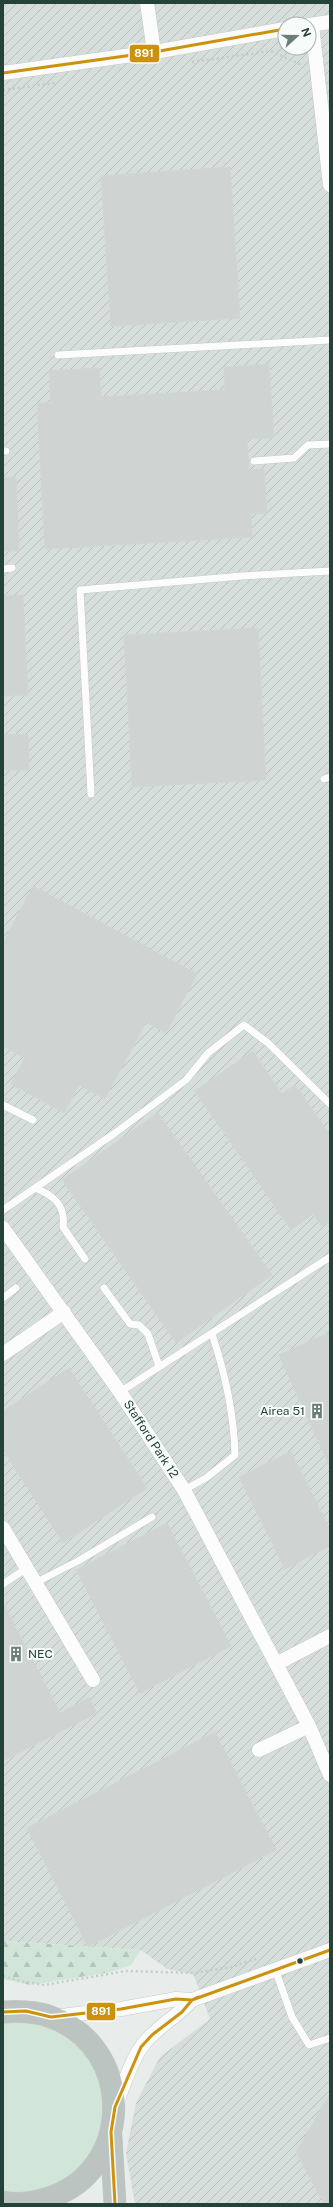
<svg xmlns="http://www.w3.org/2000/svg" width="333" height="2207" viewBox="0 0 333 2207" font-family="'Public Sans',sans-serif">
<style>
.industrial{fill:url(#industrial-furrows);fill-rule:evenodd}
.green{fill:#d1e6d8}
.forest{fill:url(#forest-firs)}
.building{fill:#cfd4d2;stroke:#d1d6d4}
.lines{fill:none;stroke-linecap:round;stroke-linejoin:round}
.lane-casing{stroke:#c5cac8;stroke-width:8}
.street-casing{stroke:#c5cac8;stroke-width:15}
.highway-casing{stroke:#c3ccc9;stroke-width:23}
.path{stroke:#c3ccca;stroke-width:2.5;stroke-dasharray:2 3;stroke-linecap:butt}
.lane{stroke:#fcfcfc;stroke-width:7}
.street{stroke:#fcfcfc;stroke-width:14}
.highway{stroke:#bcc4c2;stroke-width:22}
.bus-1-casing{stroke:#f7fbf9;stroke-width:6}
.bus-1{stroke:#cd920c;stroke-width:3}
.bus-dot{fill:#24423a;stroke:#f7fbf9;stroke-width:1.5}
.labels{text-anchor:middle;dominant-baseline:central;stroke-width:4;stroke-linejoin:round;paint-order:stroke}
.poi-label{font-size:12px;fill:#24423a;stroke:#f7fbf9;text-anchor:end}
.street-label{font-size:12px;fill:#24423a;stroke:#f7fbf9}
.line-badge{stroke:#f7fbf9;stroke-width:1.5}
.badge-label{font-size:11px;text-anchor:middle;font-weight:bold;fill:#fff}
</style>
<defs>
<pattern id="industrial-furrows" width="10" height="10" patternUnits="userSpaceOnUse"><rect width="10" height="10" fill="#d6dedb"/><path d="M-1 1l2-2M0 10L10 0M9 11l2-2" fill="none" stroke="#b8c0bd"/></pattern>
<pattern id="forest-firs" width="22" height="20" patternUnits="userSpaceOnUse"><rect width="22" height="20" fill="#d1e6d8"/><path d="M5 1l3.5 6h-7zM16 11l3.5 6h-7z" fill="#b3c6ba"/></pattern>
</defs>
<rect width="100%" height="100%" fill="#e8edeb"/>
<path class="industrial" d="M 3,3 L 330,3 L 330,2204 L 135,2204 L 126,2153 L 136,2103 L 160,2057 L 210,2019 L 193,1974 L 167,1969 L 141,1950 L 3,1941 ZM 285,24 L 309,24 L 309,48 L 285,48 Z"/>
<path class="green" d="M 25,2022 C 45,2025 62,2031 77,2045 C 122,2086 107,2168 48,2188 C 34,2193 20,2193 6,2192 L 3,2192 L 3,2023 Z"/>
<path class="forest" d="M 3,1941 L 141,1950 L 131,1965 L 111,1972 L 30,1985 L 3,1979 Z"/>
<path class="building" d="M 230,167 L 240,318 L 111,326 L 101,176 Z
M 269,364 L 274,438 L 247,439 L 249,470 L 264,469 L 267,513 L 251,514 L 252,537 L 45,549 L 37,403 L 51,403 L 49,371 L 99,368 L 101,397 L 225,390 L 224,367 Z
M 16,477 L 19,551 L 3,551 L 3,478 Z
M 23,595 L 28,695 L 3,696 L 3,596 Z
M 258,628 L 266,780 L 132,787 L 124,635 Z
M 28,734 L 29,770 L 5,770 L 3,760 L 3,735 Z
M 33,886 L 197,974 L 166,1033 L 146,1022 L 105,1099 L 79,1085 L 64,1113 L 11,1084 L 25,1058 L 3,1046 L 3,943 Z
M 253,1051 L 282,1094 L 295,1085 L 330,1135 L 330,1221 L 322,1226 L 313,1214 L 291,1230 L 195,1091 Z
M 158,1113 L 272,1275 L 176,1343 L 62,1180 Z
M 330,1332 L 330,1467 L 279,1355 Z
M 69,1368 L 147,1488 L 63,1543 L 3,1450 L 3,1411 Z
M 291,1451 L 330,1529 L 330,1546 L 285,1569 L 239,1477 Z
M 167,1523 L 231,1646 L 140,1693 L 76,1570 Z
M 3,1603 L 60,1713 L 89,1698 L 97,1713 L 3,1761 Z
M 215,1732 L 276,1850 L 88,1947 L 27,1828 Z
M 330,2094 L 330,2204 L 324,2204 L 296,2152 Z"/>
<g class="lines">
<g class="lane-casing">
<path id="lane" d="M 58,355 L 330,340
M 3,451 L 6,451
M 254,461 L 294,458 L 308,445 L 330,444
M 3,569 L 12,568
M 324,779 L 330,777
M 91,794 L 80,590 L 242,576 L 330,571
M 3,1105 L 33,1120
M 35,1188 C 53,1195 66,1205 63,1227 L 85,1259
M 3,1210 L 115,1133 L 186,1080 L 208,1053 L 244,1025 L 268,1043 L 330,1104
M 104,1288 L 130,1324 L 139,1325 L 148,1334 L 159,1366
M 3,1298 L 16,1288
M 120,1392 L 330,1257
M 184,1490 L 206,1478 L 235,1455 C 234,1414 225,1373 212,1334
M 35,1583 L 78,1561 L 152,1517
M 3,1584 L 27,1568
M 275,1969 L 292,2017 L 309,2045 L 330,2038"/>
</g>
<g class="street-casing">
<path id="street" d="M 147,3 L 154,52
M 309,25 L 330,22
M 312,25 L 330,185
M 3,73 L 154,52 L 285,29
M 3,1228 L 120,1392 L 184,1490 L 309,1726 L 330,1775
M 3,1354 L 64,1312
M 3,1528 L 93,1680
M 276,1664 L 330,1636
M 259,1750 L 309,1726
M 52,2017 L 121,2009 L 176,1999 L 192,2000 L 330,1950
M 115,2107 C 124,2086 131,2058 146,2041 C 160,2025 178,2016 192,2000"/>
</g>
<g class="highway-casing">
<path id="highway" d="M 3,2012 C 19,2011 36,2011 51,2017 C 137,2048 134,2174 45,2199 C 32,2203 17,2205 3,2202
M 111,2137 L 115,2204"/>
</g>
<path class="path" d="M 192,62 L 271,51 L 299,64 L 302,63
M 3,90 L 55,83
M 3,1976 L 20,1981 L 44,1985 L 126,1971 L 194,1973 L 231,1967 L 256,1959"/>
<use href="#lane" class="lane"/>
<use href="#street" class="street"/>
<use href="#highway" class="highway"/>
<g class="bus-1-casing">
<path id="bus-1" d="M 3,73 L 154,52 L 285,29
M 3,2012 L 26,2011 L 51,2017 L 121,2009 L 176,1999 L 192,2000 L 198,1997
M 115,2204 L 111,2132 L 115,2107 L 141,2047 L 152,2035 L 182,2012 L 192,2000 L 330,1950"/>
</g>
<use href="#bus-1" class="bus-1"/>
</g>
<defs>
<g id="building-bare" transform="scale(1.2)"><path d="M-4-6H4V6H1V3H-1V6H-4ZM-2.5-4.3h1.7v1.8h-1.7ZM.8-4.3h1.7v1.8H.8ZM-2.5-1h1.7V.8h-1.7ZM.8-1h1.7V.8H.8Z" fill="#697e78" stroke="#f7fbf9" stroke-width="2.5" paint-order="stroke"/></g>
</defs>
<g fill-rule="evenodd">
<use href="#building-bare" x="317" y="1411"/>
<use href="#building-bare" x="16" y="1654"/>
</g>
<circle class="bus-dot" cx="300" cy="1961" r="3.5"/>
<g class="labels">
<g class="poi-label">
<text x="305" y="1411">Airea 51</text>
<text x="28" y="1654" text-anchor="start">NEC</text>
</g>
<g class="street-label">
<text transform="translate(151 1439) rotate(57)">Stafford Park 12</text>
</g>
</g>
<g class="line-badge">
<rect x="129" y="44" width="31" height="19" rx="4" fill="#cd920c"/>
<rect x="86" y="2002" width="30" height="19" rx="4" fill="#cd920c"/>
</g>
<g class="badge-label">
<text x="144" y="57">891</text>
<text x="101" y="2015">891</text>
</g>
<rect width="333" height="2207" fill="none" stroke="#24423a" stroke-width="8"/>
<g transform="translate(297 36) rotate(69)"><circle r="19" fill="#f7fbf9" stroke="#a3b1ad"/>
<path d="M0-3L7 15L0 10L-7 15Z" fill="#697e78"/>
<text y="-6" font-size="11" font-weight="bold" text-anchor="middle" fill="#24423a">N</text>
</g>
</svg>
